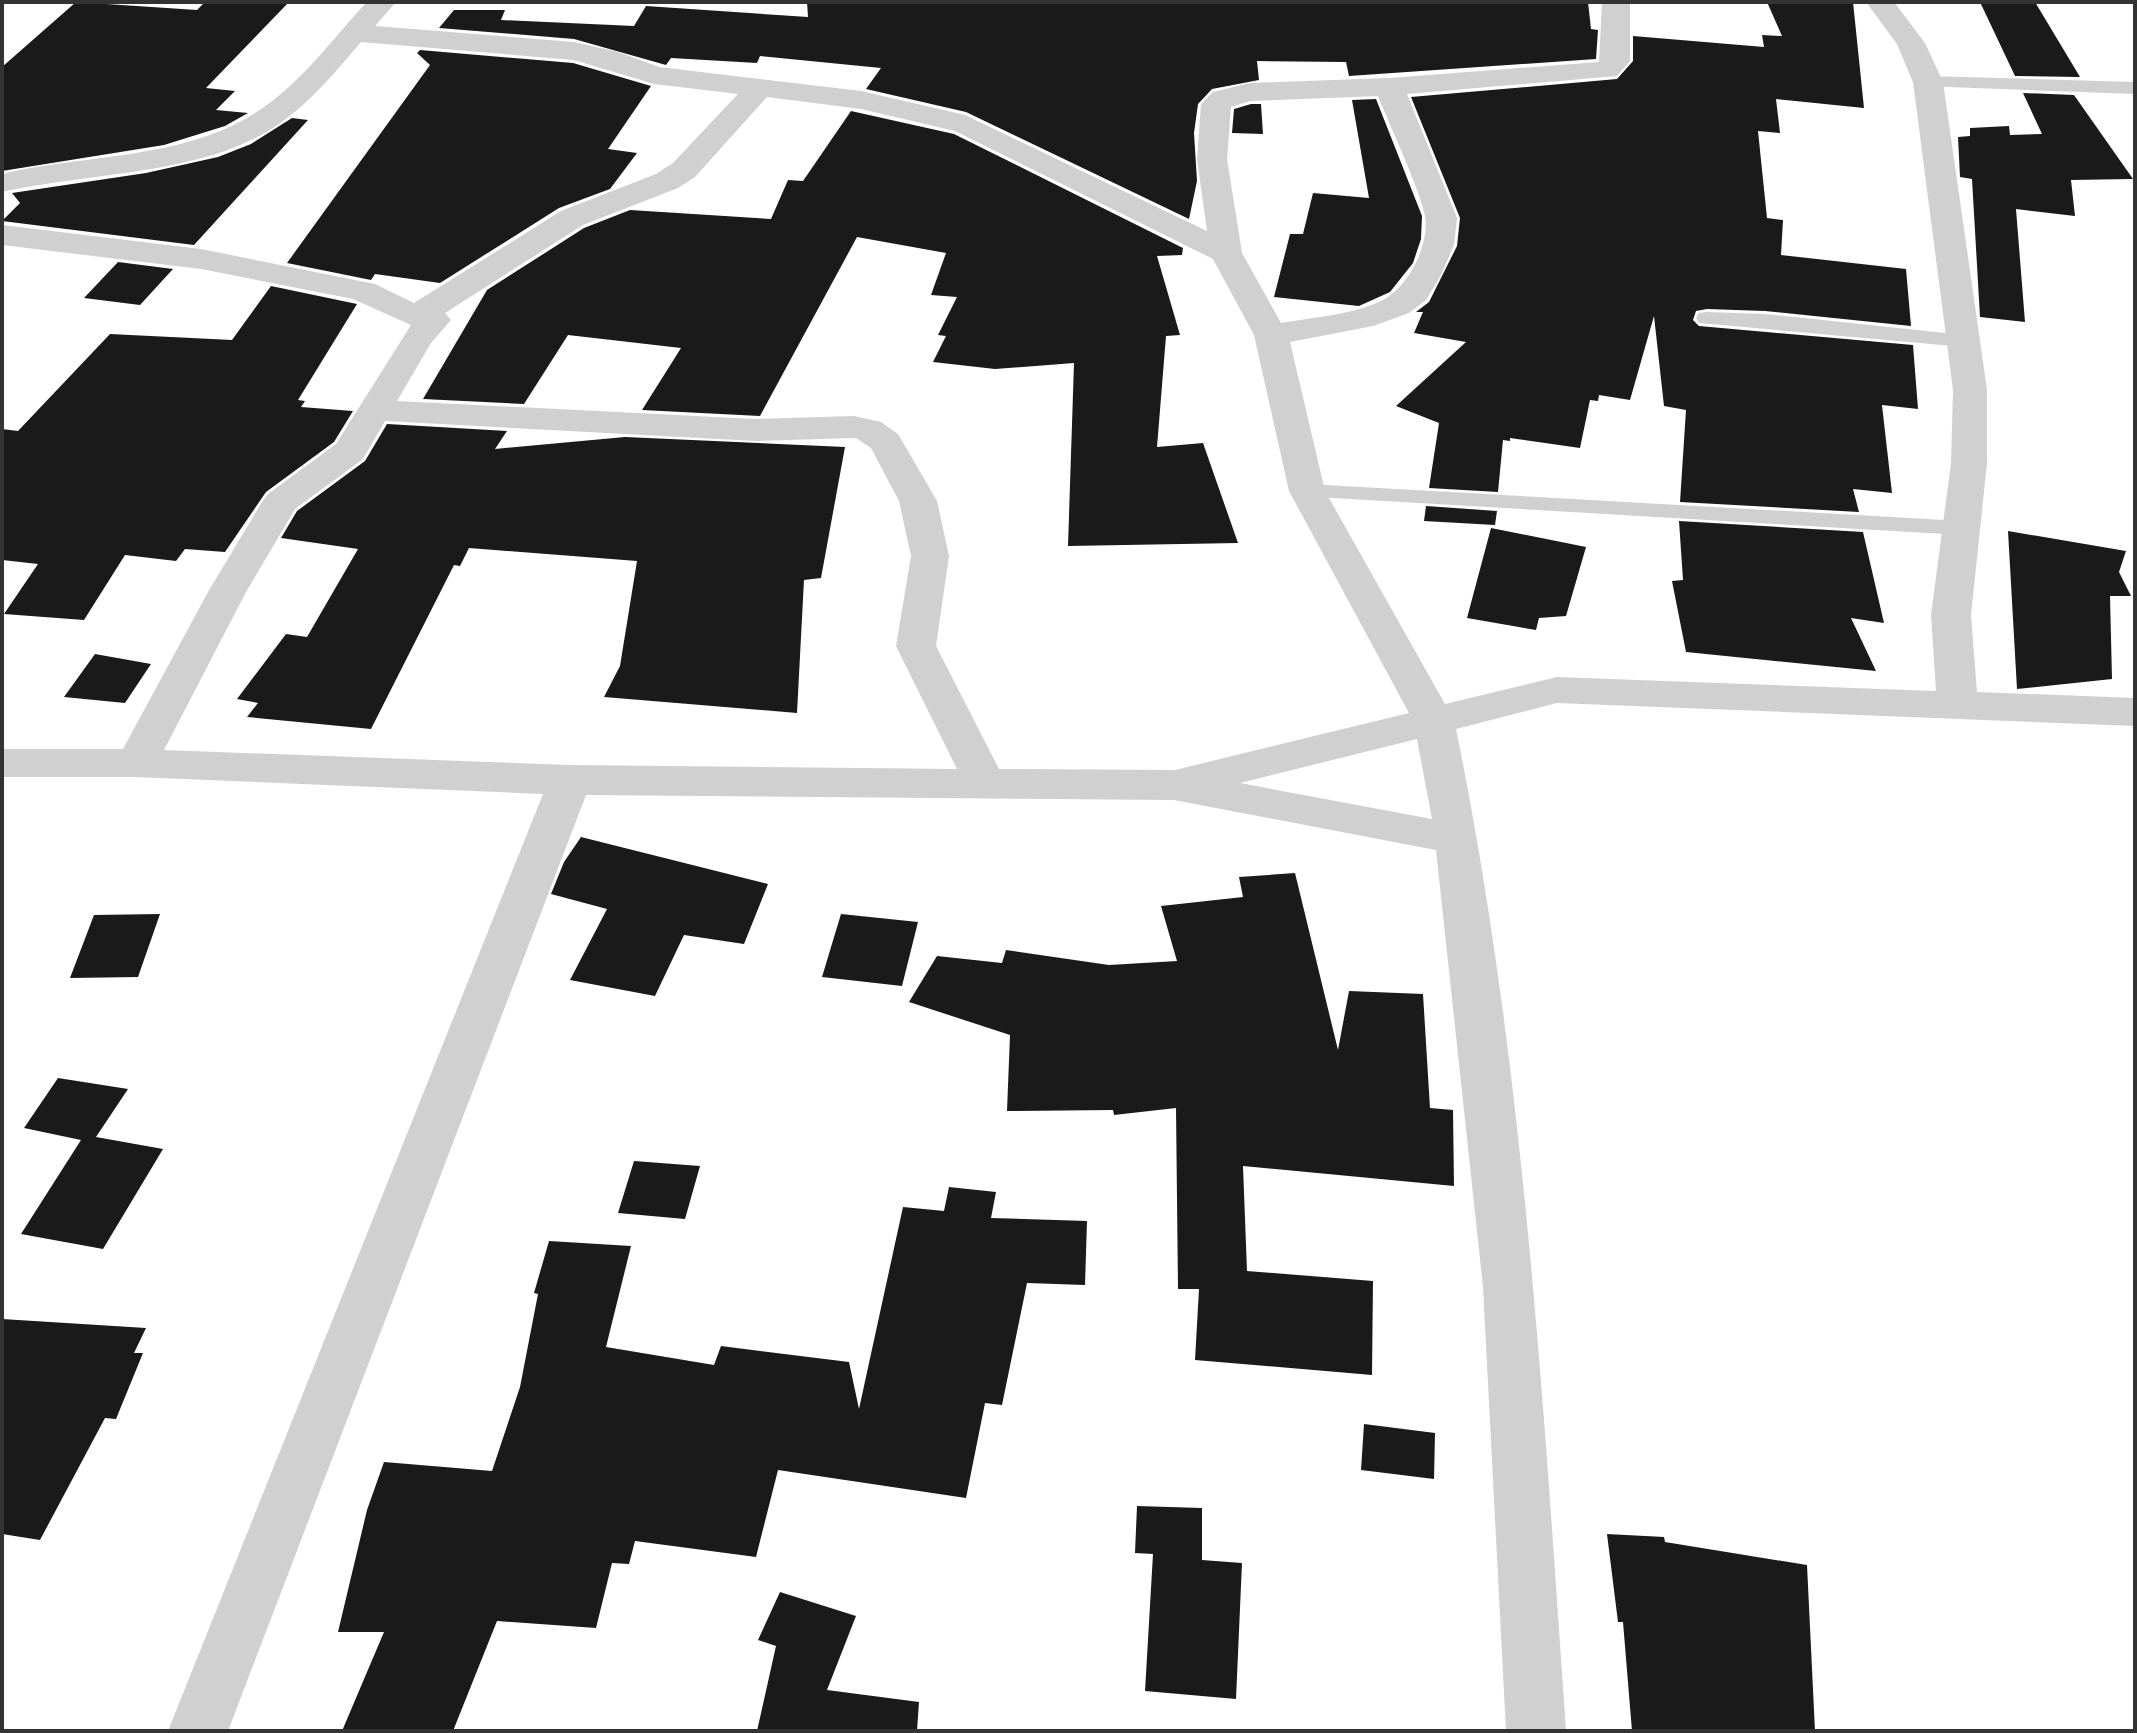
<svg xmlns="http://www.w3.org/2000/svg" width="2137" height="1733" viewBox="0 0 2137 1733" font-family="'PT Sans',sans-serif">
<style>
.building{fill:#1a1a1a}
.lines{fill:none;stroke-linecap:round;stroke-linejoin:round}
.lane{fill:#d0d0d0;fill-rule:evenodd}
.street{fill:#d0d0d0;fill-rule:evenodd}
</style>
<rect width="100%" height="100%" fill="#fff"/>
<path class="building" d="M 76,2 L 197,10 L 205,2 L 289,2 L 206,88 L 235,91 L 216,110 L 248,113 L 225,126 L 164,145 L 2,171 L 2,67 Z
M 807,2 L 1588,2 L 1591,29 L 1598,30 L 1596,59 L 1349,76 L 1346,62 L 1257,61 L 1259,80 L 1212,89 L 1198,104 L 1194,133 L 1197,181 L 1189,219 L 966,112 L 866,89 L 881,68 L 760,56 L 757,63 L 671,58 L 666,65 L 574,39 L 439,28 L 454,10 L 505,10 L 501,20 L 634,26 L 646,6 L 808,17 Z
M 1767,2 L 1853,2 L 1864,108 L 1776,99 L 1780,133 L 1758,131 L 1767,218 L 1783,220 L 1781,255 L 1906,269 L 1911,326 L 1765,311 L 1707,309 L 1696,311 L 1693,320 L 1699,326 L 1913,345 L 1918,409 L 1882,405 L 1892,493 L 1853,489 L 1859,512 L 1680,502 L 1686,410 L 1664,406 L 1654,316 L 1630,400 L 1599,395 L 1598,401 L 1590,400 L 1580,448 L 1510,438 L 1510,441 L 1503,440 L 1498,492 L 1429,488 L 1439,423 L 1396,406 L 1466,342 L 1414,333 L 1423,312 L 1416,312 L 1429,302 L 1457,246 L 1460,218 L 1411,97 L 1617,79 L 1633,61 L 1633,36 L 1764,47 L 1762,35 L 1782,36 Z
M 1980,2 L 2035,2 L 2080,77 L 2015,76 Z
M 420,50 L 573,63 L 651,86 L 608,149 L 637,153 L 610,189 L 559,208 L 440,283 L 375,274 L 371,280 L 287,263 L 430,65 L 417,53 Z
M 2023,93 L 2074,95 L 2133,179 L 2071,180 L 2075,216 L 2016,209 L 2025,322 L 1980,317 L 1972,179 L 1960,177 L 1958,137 L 1970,136 L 1970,128 L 2009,126 L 2010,135 L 2042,134 Z
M 1376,99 L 1422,216 L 1421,239 L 1413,263 L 1390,292 L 1359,306 L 1274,297 L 1290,234 L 1303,234 L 1313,193 L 1369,198 L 1352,100 Z
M 1251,104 L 1261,104 L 1263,134 L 1232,133 L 1234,109 Z
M 851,111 L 954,134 L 1183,248 L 1182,255 L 1157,256 L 1180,335 L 1166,336 L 1157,447 L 1203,443 L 1238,543 L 1068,546 L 1074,363 L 995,369 L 933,362 L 946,336 L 938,335 L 957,297 L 931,295 L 946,253 L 857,237 L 760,416 L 642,410 L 681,348 L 568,335 L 524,404 L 423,399 L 487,290 L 584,228 L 630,210 L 771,219 L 788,180 L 803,181 Z
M 292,118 L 308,120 L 194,245 L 2,221 L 20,203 L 12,193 L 146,173 L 218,157 L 251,144 Z
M 118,262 L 173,269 L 140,305 L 84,298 Z
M 271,286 L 357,304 L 298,400 L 305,401 L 301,407 L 353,411 L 334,442 L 266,492 L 225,552 L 185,549 L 176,561 L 125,555 L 84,620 L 4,614 L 38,564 L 2,560 L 2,429 L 18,431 L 110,334 L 232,340 Z
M 387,424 L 507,431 L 495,449 L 625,437 L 845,447 L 821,578 L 804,580 L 797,713 L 604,697 L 620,666 L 637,561 L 469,548 L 460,566 L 454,565 L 371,729 L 247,717 L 258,703 L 237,699 L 286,634 L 307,637 L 358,549 L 281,538 L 297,511 L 365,461 Z
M 1426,506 L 1497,511 L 1495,525 L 1424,521 Z
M 1679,521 L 1863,532 L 1884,623 L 1851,618 L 1876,671 L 1686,652 L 1672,581 L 1683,580 Z
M 1491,528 L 1586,547 L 1566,616 L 1539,618 L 1536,630 L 1467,618 Z
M 2008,531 L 2126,551 L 2119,572 L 2131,596 L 2110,596 L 2112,679 L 2017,689 Z
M 95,654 L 151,664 L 125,703 L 64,697 Z
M 581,837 L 768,884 L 744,944 L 684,935 L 655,996 L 570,980 L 607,909 L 551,894 L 564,862 Z
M 1295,873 L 1338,1050 L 1349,991 L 1423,994 L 1430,1108 L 1453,1110 L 1454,1186 L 1243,1166 L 1247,1271 L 1373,1281 L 1372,1375 L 1195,1360 L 1199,1289 L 1178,1289 L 1176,1108 L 1114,1115 L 1113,1110 L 1007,1111 L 1010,1035 L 909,1002 L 937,956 L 1002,963 L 1006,950 L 1109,965 L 1177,961 L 1161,906 L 1243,897 L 1239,877 Z
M 160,914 L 138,977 L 70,978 L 94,915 Z
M 841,914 L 918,922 L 902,986 L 822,977 Z
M 58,1078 L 128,1089 L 96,1137 L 163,1149 L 103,1249 L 21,1234 L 81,1140 L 24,1128 Z
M 634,1161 L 700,1166 L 685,1219 L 618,1213 Z
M 949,1187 L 996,1192 L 991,1218 L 1087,1221 L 1085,1285 L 1027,1283 L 1002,1405 L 985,1403 L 966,1498 L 778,1470 L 756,1557 L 635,1541 L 629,1564 L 612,1563 L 596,1628 L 497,1621 L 453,1731 L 342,1731 L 384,1632 L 338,1632 L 367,1510 L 384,1462 L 492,1471 L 520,1387 L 538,1294 L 534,1293 L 549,1241 L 631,1246 L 606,1347 L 714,1365 L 721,1346 L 849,1362 L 859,1409 L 903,1207 L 944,1211 Z
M 2,1319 L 146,1328 L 134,1353 L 143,1353 L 116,1419 L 105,1418 L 40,1540 L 2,1534 Z
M 1364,1424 L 1435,1433 L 1434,1479 L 1361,1470 Z
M 1137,1506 L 1202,1508 L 1202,1560 L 1242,1563 L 1236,1699 L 1145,1691 L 1153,1554 L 1135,1553 Z
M 1607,1534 L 1664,1537 L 1665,1542 L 1807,1565 L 1815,1731 L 1632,1731 L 1623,1622 L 1618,1622 Z
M 780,1592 L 856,1616 L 827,1690 L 919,1702 L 917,1731 L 757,1731 L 776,1646 L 758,1640 Z"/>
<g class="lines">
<path class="lane" d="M 1928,76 L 2135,82 L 2135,94 L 1921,86 L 1919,82 Z
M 1707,312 L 1765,314 L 1964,335 L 1975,341 L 1964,347 L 1699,323 L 1696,318 L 1699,313 Z
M 1307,484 L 1962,521 L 1974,528 L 1962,535 L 1299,496 L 1295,491 L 1299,486 Z"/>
<path class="street" d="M 367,2 L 396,2 L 375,26 L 574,42 L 618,52 L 659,67 L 861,91 L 965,115 L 1207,231 L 1197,159 L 1201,104 L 1213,92 L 1250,83 L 1389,78 L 1599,62 L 1602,2 L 1630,2 L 1630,61 L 1617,76 L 1407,94 L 1457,218 L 1454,245 L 1441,275 L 1426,300 L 1409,313 L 1373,326 L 1290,342 L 1325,491 L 1445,704 L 1557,677 L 1936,691 L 1931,615 L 1951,463 L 1953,390 L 1913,82 L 1897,44 L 1866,2 L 1894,2 L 1925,43 L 1943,82 L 1987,390 L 1987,463 L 1971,615 L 1977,692 L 2135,698 L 2135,726 L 1557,703 L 1456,729 C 1523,1057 1543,1398 1566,1731 L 1506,1731 L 1483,1287 L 1436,850 L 1174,800 L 586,795 L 228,1731 L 168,1731 L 543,794 L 136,777 L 2,777 L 2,749 L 123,749 L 208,592 L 262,502 L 268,494 L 336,444 L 411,325 L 353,299 L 201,269 L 2,245 L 2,225 L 201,249 L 375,284 L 414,303 L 561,211 L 656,174 L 673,163 L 738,94 L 654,84 L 574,60 L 361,42 C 336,71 311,102 279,124 C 205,176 89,172 2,192 L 2,174 C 84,154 182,160 255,113 C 300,85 332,39 367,2 ZM 1378,96 C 1391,129 1418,184 1425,216 C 1430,245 1408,287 1383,300 C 1353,315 1314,317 1281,323 L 1242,253 L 1227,159 L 1231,107 L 1250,101 ZM 767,97 L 861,109 L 955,131 L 1213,259 L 1254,335 L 1289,491 L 1409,713 L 1175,770 L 999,769 L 936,646 L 949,556 L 937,501 L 898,434 L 881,422 L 854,416 L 756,419 L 397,401 L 431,343 L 451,320 L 445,313 L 583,225 L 678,188 L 695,177 ZM 385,421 L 756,441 L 856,438 L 871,448 L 899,501 L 911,556 L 896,646 L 957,769 L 570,765 L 164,750 L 246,592 L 295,509 L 363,459 ZM 1417,739 L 1432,819 L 1240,783 Z"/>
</g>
<rect width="2137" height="1733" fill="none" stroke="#333333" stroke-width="8"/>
</svg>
